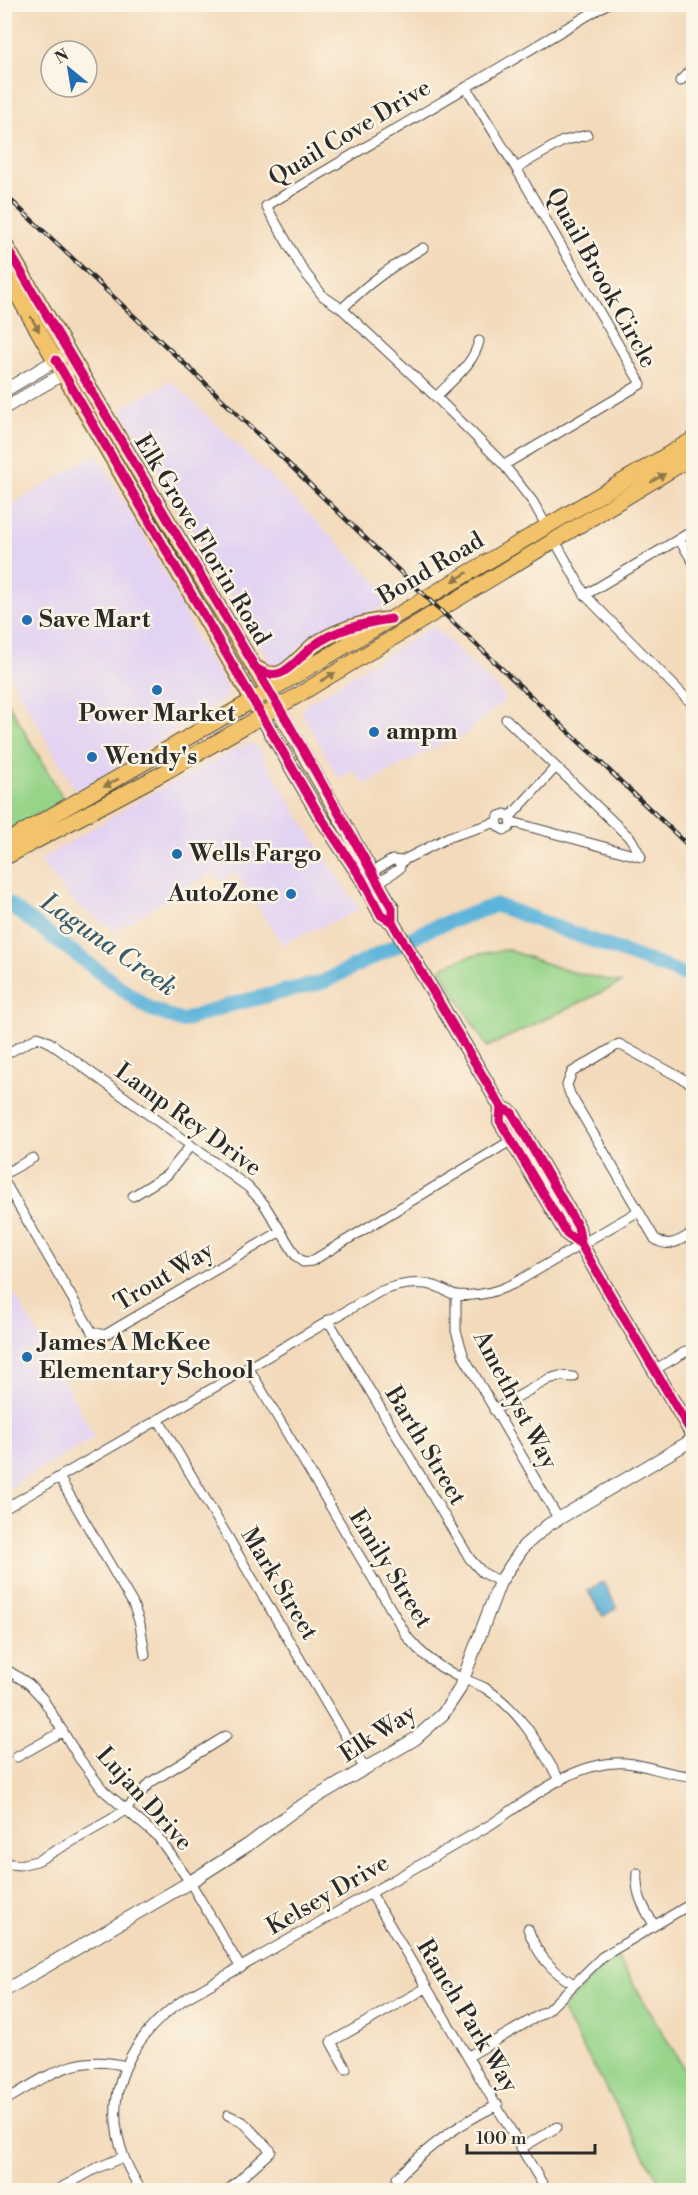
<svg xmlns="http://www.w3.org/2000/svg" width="698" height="2195" viewBox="0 0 698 2195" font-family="'Libre Bodoni',serif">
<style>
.built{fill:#e3d3f2}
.green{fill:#96d489;stroke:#60805a;stroke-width:1.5}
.water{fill:#5db4da;stroke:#447082;stroke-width:1.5}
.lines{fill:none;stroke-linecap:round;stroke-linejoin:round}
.river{stroke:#5db4da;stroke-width:15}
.minor-casing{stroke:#494541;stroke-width:11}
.tertiary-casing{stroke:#494541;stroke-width:14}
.secondary-casing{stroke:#494541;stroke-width:16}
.primary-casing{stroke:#494541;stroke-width:17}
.minor{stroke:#fff;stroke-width:9}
.tertiary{stroke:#fff;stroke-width:12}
.secondary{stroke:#fae7c3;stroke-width:14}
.primary{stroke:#f2c36a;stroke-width:15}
.rail-casing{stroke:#2b2b2b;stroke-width:4.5}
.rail{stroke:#fcf5e5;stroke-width:2;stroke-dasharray:7;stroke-linecap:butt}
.cycleway-casing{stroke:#fcf5e5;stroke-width:13}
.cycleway{stroke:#d6006c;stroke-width:9}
.oneway{fill:#8e774a}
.poi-dot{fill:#1f6fb2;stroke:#fcf5e5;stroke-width:2}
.labels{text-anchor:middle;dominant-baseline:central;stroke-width:5;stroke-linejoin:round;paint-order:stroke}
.street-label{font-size:24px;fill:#2b2b2b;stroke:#fcf5e5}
.poi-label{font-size:24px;font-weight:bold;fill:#2b2b2b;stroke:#fcf5e5;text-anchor:start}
.water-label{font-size:26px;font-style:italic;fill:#3c5b68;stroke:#fcf5e5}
</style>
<rect width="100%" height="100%" fill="#fcf5e5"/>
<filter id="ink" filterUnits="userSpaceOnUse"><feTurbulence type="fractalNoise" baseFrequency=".0167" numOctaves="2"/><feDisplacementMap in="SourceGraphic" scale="12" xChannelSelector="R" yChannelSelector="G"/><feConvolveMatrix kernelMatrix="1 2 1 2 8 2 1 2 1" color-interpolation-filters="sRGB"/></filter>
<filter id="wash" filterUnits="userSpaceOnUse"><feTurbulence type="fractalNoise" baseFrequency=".008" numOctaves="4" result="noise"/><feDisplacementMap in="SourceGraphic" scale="24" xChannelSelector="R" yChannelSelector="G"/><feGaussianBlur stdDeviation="1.35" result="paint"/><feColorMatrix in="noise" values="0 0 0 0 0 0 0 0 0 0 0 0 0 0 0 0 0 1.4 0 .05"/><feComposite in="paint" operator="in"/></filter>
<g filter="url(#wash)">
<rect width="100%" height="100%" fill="#f3dabb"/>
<path class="built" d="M 171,381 L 300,505 L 380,585 L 390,604 L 326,631 L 303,645 L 279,665 L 271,666 L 263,649 L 121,409 Z
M 97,453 L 172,586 L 198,642 L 228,689 L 226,699 L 154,743 L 77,794 L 5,667 L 4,510 Z
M 433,626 L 507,698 L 465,735 L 442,744 L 365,784 L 353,770 L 339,779 L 302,713 L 303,708 L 309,702 Z
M 252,743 L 257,746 L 299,816 L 360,910 L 282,944 L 236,873 L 221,882 L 213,872 L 115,931 L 73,902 L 43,865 L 41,859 L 152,793 L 246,744 Z
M 5,1277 L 95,1437 L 5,1490 L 4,1490 Z"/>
<path class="green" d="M 5,698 L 64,800 L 5,833 L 4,833 Z
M 508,950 L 568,971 L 621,983 L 487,1047 L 440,969 C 460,957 484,952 508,950 Z
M 618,1958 L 693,2084 L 693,2190 L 664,2190 L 561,2009 C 581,1992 594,1969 618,1958 Z"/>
<path class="water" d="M 603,1582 L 617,1608 L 603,1616 L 588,1591 Z"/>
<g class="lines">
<path class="river" d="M 4,901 L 148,1008 L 182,1021 L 229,1005 L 323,982 L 432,928 L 496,905 L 694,978"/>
</g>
</g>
<g filter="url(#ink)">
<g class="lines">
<g class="minor-casing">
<path id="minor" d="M 680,81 L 694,67
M 466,87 L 516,168 L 641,384 L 504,465
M 516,168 L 563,141 L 587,135
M 342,309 C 369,282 391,267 423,248
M 436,397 C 452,380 474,364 479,341
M 546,525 L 533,502 L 504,465 L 436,397 L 342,309 L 323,296 L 303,270 L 266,206 L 607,4
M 679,539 L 694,563
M 555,541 L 585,595 L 694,706
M 585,595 L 694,530
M 506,719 L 631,839 L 641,857
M 510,817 L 555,768
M 512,822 L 509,828 L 504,830 L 499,827 L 497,822 L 499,816 L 505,814 L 510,817 L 512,822 L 641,857
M 372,872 L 392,860 L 402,861 L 449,837 L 497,822
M 378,883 L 399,869 L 402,861
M 4,1055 L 38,1037 L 49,1042 L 248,1187 L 264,1204 L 296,1256 L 303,1262 L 312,1261 L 512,1140
M 694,1085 L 619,1044 L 572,1072 L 567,1085 L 570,1094 L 655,1239 C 669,1249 681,1240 694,1232
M 4,1174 L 33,1158
M 4,1181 L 92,1332 L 105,1335 L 281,1231
M 133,1196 L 167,1175 L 191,1145
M 456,1295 L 456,1331 L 464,1357 L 558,1518
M 328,1320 L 470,1559 L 482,1572 L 500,1582
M 248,1367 L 408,1638 C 421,1654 437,1666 455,1675 C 465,1680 475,1683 485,1688 C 520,1710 539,1745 560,1781
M 654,1370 L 694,1347
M 494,1410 L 549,1379 L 559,1376 L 573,1377
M 158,1419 L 365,1769
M 59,1477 L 133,1604 L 140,1624 L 145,1655
M 4,1509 L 379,1292 C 396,1285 417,1281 435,1286 C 442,1288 450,1294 457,1295 C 476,1297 496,1292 513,1284 L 639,1211
M 4,1668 L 29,1684 L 43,1699 L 79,1758 L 103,1790 L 158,1837 L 190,1882 L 241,1968
M 17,1757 L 63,1731
M 4,1863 L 19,1865 L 37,1861 L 110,1820 L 125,1810 L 151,1782 L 226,1736
M 637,1873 C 635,1894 644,1908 654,1925
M 371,1893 L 546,2190
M 528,1929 C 537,1954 551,1971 574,1984
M 469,2056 L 548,2010 L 602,1957 L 694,1902
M 346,2069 L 331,2042 L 426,1988
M 4,2101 C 48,2076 74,2053 126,2066
M 523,2147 L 557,2127
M 57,2190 L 97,2168 L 123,2157
M 141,2190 C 135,2180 128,2169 124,2157 C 100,2094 131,2036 183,2000 L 490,1825 C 530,1799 575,1760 626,1763 C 649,1765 670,1776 694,1776
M 228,2190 L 271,2151 L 243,2122 L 228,2115
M 398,2190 L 397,2178 C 427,2147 459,2123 498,2105"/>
</g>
<g class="tertiary-casing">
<path id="tertiary" d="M 4,391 L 63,356
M 4,408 L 70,370
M 4,1991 L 190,1882 L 248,1845 L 296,1809 L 415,1739 L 443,1714 L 459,1690 L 500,1582 L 524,1546 L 548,1525 L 694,1439"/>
</g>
<g class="secondary-casing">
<path id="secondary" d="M 277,707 L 392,908 L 392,922
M 261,715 L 320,816 L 362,879 L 381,915 L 392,922 L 501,1107 L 512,1113 L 578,1227 L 581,1244 L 588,1257 L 694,1437
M 501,1107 L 500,1121 L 567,1234 L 581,1244"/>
</g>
<g class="primary-casing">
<path id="primary" d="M 4,243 L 274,701
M 4,272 L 257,708
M 254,667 C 261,671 268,675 277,674 C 288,673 305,652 314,645 C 335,631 361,623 385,620
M 4,843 L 288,680 L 694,439
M 4,858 L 165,772 L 295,697 L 694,456"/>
</g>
<use href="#minor" class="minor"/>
<use href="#tertiary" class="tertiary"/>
<use href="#secondary" class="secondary"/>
<use href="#primary" class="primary"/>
<g class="rail-casing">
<path id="rail" d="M 4,194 L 205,383 L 420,591 L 694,851"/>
</g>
<use href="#rail" class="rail"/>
<g class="cycleway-casing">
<path id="cycleway" d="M 4,243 L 287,721 L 392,908 L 392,922
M 56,360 L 320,816 L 362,879 L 381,915 L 392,922 L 501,1107 L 512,1113 L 578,1227 L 581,1244 L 588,1257 L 694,1437
M 254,667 C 262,672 271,677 281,673 C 292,668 303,654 313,646 C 336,629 364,623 391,619
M 501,1107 L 500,1121 L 567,1234 L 581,1244"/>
</g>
<use href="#cycleway" class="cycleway"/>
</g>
<defs><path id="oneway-solid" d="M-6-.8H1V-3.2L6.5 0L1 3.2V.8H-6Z" transform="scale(1.5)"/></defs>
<g class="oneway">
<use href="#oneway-solid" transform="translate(35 324) rotate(60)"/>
<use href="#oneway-solid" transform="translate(658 478) rotate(-31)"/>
<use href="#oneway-solid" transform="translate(460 577) rotate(149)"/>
<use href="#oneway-solid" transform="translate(328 677) rotate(-31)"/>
<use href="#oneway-solid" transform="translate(111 783) rotate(151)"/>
</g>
</g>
<g class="poi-dot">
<circle cx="27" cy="620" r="6"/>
<circle cx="157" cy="690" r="6"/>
<circle cx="374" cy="732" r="6"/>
<circle cx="92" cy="757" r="6"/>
<circle cx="177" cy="854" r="6"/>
<circle cx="291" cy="894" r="6"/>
<circle cx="27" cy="1357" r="6"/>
</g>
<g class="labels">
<g class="street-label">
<text transform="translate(350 133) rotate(-31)">Quail Cove Drive</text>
<text transform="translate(601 278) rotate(61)">Quail Brook Circle</text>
<text transform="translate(202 540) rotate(59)">Elk Grove Florin Road</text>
<text transform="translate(431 569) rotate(-31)">Bond Road</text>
<text transform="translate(188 1120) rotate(36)">Lamp Rey Drive</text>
<text transform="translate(164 1277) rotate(-31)">Trout Way</text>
<text transform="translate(515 1400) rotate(62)">Amethyst Way</text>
<text transform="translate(425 1446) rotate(59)">Barth Street</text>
<text transform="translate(390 1569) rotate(58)">Emily Street</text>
<text transform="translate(279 1584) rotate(59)">Mark Street</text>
<text transform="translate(378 1734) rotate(-33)">Elk Way</text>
<text transform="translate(144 1799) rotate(48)">Lujan Drive</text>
<text transform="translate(328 1895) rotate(-30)">Kelsey Drive</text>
<text transform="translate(467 2016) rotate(59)">Ranch Park Way</text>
</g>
<g class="poi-label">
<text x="39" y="620">Save Mart</text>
<text x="157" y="714" text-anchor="middle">Power Market</text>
<text x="386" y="732">ampm</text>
<text x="104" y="757">Wendy's</text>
<text x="189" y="854">Wells Fargo</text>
<text x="279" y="894" text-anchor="end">AutoZone</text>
<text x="39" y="1343">James A McKee<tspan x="39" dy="28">Elementary School</tspan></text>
</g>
<g class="water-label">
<text transform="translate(109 945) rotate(35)">Laguna Creek</text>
</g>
</g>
<rect width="698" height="2195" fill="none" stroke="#fcf5e5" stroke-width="24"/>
<g transform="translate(69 69) rotate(330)"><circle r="28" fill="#fcf5e5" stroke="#a8a49b" stroke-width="1.5"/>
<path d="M0-4.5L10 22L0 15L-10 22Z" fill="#1f6fb2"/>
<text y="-9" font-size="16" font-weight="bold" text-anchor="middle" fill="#2b2b2b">N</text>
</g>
<path d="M467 2144v9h128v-9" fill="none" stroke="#2b2b2b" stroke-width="3"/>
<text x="476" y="2144" font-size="18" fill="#2b2b2b" stroke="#fcf5e5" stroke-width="4.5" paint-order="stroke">100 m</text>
</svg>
